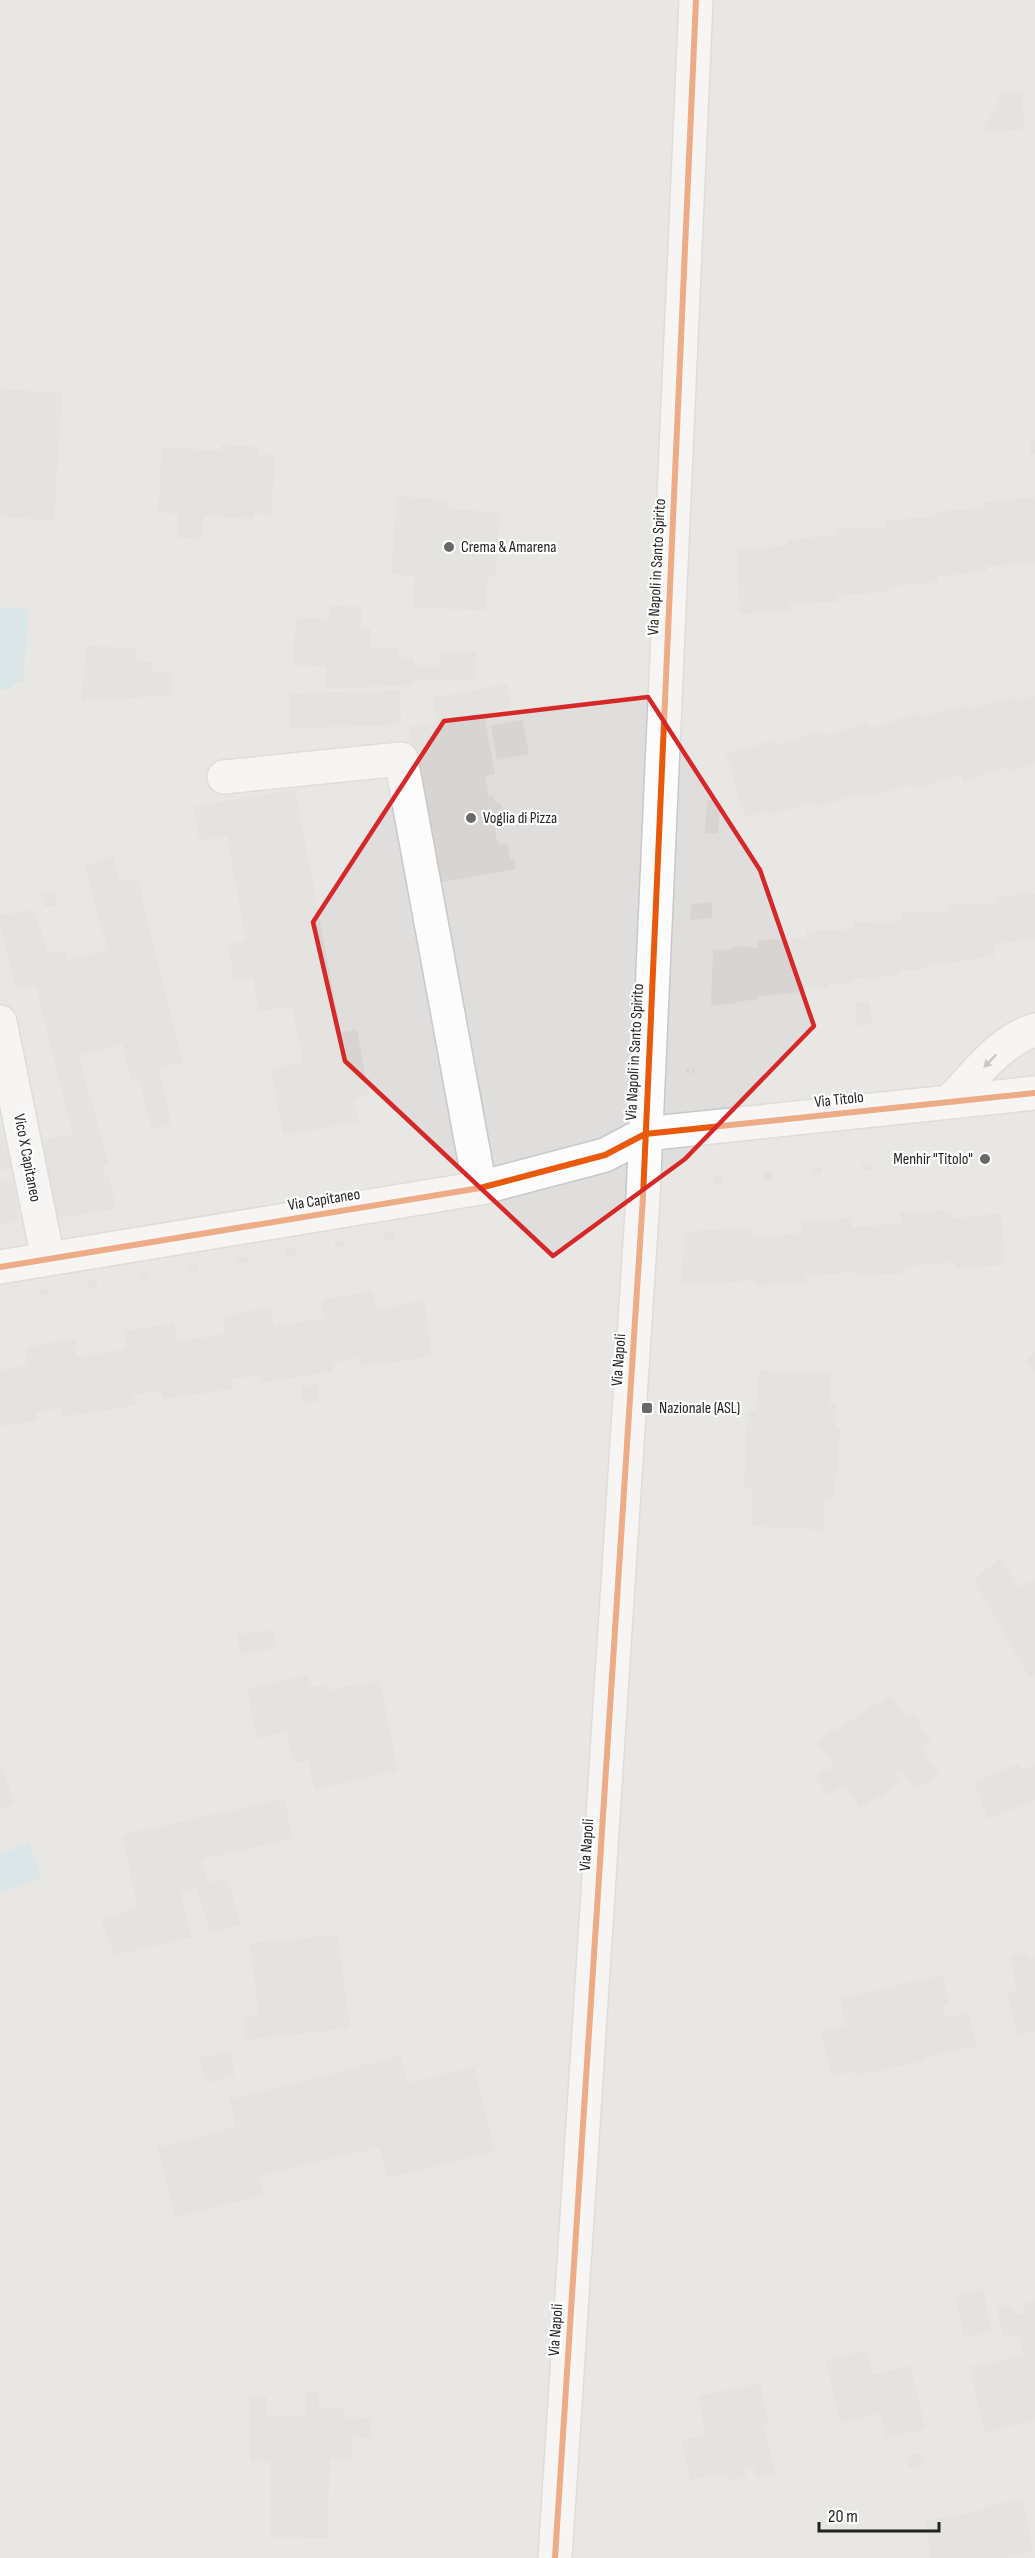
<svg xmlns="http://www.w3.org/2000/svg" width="1035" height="2558" viewBox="0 0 1035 2558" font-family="'Sofia Sans Condensed',sans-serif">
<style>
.residential{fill:#dfdedc}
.water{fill:#bfdbe3}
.building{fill:#d7d4d2}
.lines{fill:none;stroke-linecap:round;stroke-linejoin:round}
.minor-casing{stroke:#c9c8c7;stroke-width:36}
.tertiary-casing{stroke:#c9c8c7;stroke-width:36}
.path{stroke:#dccecd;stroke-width:4;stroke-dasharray:3 3;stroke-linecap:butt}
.minor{stroke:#fdfcfc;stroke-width:33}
.tertiary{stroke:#fdfcfc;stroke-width:33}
.cycleway-casing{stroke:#fff;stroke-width:10}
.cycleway{stroke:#e8590c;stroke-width:6}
.oneway{fill:#9a9a9a}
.marked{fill:none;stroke:#d62828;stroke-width:4.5;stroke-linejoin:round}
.poi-dot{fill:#6a6968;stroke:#fff;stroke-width:2}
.labels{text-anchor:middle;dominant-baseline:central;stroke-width:4.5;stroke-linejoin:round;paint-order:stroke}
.poi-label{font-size:16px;fill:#222;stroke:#fff;text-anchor:start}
.street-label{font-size:16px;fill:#222;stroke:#fff}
</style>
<rect width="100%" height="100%" fill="#f0eeeb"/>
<path class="residential" d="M 0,0 L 1035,0 L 1035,2558 L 0,2558 Z"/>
<path class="water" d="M 0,607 L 29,609 L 23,682 L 17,682 L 7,690 L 0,689 Z
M 29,1843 L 42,1877 L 0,1893 L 0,1854 Z"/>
<path class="building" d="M 1022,92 L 1024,129 L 982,132 L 1003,93 Z
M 0,389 L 62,393 L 54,520 L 0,517 Z
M 1035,440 L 1035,454 L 1031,455 L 1030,441 Z
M 221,445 L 258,447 L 257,455 L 275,455 L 271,514 L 254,513 L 254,519 L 203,516 L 201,539 L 177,537 L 179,514 L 158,512 L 162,447 L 221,451 Z
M 397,496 L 448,500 L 447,509 L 500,512 L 495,577 L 488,577 L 485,610 L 413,608 L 415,576 L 391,574 Z
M 1035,497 L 1035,564 L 987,566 L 987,572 L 938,576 L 938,582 L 889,586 L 889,592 L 838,595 L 839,601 L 790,604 L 790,611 L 740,614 L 737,550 L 787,545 L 787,540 L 836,535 L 836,529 L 886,527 L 886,520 L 935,517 L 935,512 L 984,508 L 984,502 Z
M 330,606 L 361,607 L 361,628 L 371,628 L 371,647 L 398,648 L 398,657 L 414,658 L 414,665 L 440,665 L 439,653 L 476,651 L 477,679 L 414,681 L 414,685 L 325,689 L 326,666 L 293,665 L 296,617 L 329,619 Z
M 87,646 L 136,648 L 135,661 L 154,662 L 152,672 L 171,671 L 172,695 L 81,702 Z
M 507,684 L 511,709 L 484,714 L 495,774 L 485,776 L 489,797 L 493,795 L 494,801 L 500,803 L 503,810 L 499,818 L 493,819 L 498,845 L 508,843 L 510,860 L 514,859 L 516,869 L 437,883 L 409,727 L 437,722 L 433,698 Z
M 400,690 L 401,725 L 290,728 L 289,694 Z
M 1035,695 L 1035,764 L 1010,771 L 1008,766 L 963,781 L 962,775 L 913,789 L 912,784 L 865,798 L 863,793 L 817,807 L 815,802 L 768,815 L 766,811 L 745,817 L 726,754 L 773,740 L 775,746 L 823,731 L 824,736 L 868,722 L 870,729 L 918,713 L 919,718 L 966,704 L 968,710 L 1015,697 L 1016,701 Z
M 522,720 L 529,754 L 497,760 L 491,726 Z
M 295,789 L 341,1032 L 357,1030 L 369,1096 L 354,1099 L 358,1122 L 283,1135 L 271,1069 L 303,1062 L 292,1006 L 259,1011 L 253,977 L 234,981 L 228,944 L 246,941 L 227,836 L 200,841 L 194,807 Z
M 707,800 L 721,800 L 718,834 L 705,833 Z
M 113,857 L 119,879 L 127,882 L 138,880 L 183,1062 L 158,1068 L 171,1124 L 152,1130 L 139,1077 L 132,1080 L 122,1044 L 79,1055 L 108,1164 L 102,1165 L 105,1175 L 108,1175 L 116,1209 L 54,1219 L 39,1141 L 73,1134 L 36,986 L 16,990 L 0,925 L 0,915 L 34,910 L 48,953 L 62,951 L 65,952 L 66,960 L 108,950 L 85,866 Z
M 54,891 L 57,905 L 45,907 L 42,894 Z
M 1022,893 L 1035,894 L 1035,940 L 1018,939 L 1017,942 L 995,943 L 994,956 L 957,962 L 948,961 L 947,964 L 924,966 L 923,970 L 901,970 L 899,975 L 878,976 L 876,979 L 854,978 L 853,983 L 829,984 L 828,987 L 805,987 L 805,990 L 794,993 L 758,996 L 758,999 L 736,1002 L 735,1004 L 711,1005 L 713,949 L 726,950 L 737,946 L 758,948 L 759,940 L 806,938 L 806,931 L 853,929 L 854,922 L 901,921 L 902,913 L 925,911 L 947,913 L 948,904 L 995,904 L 996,895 L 1010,897 Z
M 712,902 L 712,918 L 690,920 L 691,904 Z
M 869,1001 L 872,1024 L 857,1026 L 855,1003 Z
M 481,1086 L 484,1110 L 475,1111 L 472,1088 Z
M 5,1140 L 11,1168 L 0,1170 L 0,1141 Z
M 962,1155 L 971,1155 L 971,1161 L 962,1162 Z
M 921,1159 L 921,1166 L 912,1167 L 911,1160 Z
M 872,1163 L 872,1170 L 862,1171 L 862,1164 Z
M 822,1167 L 822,1174 L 812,1175 L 812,1168 Z
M 763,1172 L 772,1172 L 773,1179 L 763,1179 Z
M 722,1176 L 723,1183 L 713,1184 L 713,1177 Z
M 13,1179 L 19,1221 L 0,1225 L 0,1182 Z
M 950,1210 L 952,1218 L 1001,1214 L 1005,1265 L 955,1268 L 955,1262 L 905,1266 L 905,1273 L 855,1276 L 855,1272 L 806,1276 L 806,1282 L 756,1286 L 755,1280 L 681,1286 L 685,1232 L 752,1227 L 752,1237 L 802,1233 L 801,1221 L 851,1218 L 852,1227 L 902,1223 L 900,1212 Z
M 394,1232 L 395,1238 L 386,1240 L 384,1233 Z
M 344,1240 L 345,1246 L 335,1248 L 335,1241 Z
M 295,1248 L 296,1255 L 286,1256 L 285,1250 Z
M 247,1256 L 248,1262 L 237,1264 L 236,1257 Z
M 197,1264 L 198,1270 L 188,1272 L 187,1265 Z
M 148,1272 L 149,1278 L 140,1280 L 139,1273 Z
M 97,1280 L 97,1287 L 88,1288 L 87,1281 Z
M 48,1289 L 48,1294 L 40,1296 L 39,1290 Z
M 373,1291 L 375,1309 L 424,1301 L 432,1356 L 361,1367 L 360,1358 L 332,1363 L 333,1371 L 261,1383 L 260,1375 L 232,1379 L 233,1389 L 162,1399 L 161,1391 L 133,1395 L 136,1405 L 63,1417 L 61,1408 L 36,1412 L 37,1421 L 0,1426 L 0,1370 L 28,1365 L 26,1347 L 75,1339 L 77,1357 L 127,1349 L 125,1331 L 174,1323 L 177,1341 L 225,1334 L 223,1316 L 271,1307 L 274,1326 L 324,1318 L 321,1300 Z
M 1035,1352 L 1035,1371 L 1026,1361 Z
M 759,1370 L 831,1374 L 830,1404 L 837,1405 L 836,1427 L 840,1428 L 837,1476 L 835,1476 L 833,1500 L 824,1499 L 823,1530 L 751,1526 L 753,1488 L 744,1487 L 748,1410 L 756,1411 Z
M 317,1384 L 319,1401 L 303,1404 L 301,1386 Z
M 1001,1557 L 1018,1588 L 1035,1579 L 1035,1674 L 1029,1677 L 974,1580 Z
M 273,1630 L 277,1648 L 240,1654 L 237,1634 Z
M 308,1675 L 312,1687 L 328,1685 L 329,1690 L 379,1680 L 398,1771 L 315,1789 L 308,1760 L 294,1763 L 287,1732 L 257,1738 L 247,1689 Z
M 891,1695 L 905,1718 L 913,1713 L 931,1743 L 922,1748 L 939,1774 L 914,1790 L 902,1772 L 895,1775 L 900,1784 L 860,1808 L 845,1784 L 827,1795 L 816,1776 L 834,1766 L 817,1741 Z
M 0,1763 L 15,1803 L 0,1809 Z
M 1018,1764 L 1021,1770 L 1035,1765 L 1035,1799 L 989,1819 L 973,1783 Z
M 284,1798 L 293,1839 L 202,1859 L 207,1884 L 227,1877 L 240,1925 L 210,1933 L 197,1887 L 181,1893 L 192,1937 L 115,1955 L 101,1920 L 138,1908 L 122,1835 Z
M 338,1935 L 350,2028 L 245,2040 L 243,2017 L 259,2016 L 250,1943 Z
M 1026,1952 L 1028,1959 L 1035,1957 L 1035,2031 L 1017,2035 L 1008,1993 L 1017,1991 L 1010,1956 Z
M 942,1975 L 949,2003 L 942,2004 L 945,2018 L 969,2012 L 977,2046 L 925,2057 L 925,2061 L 857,2075 L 856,2071 L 831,2076 L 821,2030 L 846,2025 L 840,1999 Z
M 230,2051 L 235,2075 L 205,2083 L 199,2058 Z
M 400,2056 L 407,2084 L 474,2067 L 496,2152 L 388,2178 L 380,2147 L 259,2177 L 264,2195 L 175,2217 L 157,2147 L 236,2127 L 229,2099 Z
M 983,2289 L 992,2332 L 964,2338 L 955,2295 Z
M 1035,2301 L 1035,2420 L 985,2432 L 970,2367 L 1023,2355 L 1019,2334 L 1004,2337 L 997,2308 L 1012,2305 L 1014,2315 L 1026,2313 L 1024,2304 Z
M 866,2350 L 872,2375 L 910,2366 L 925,2429 L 886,2438 L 880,2414 L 841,2423 L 826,2360 Z
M 760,2383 L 769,2424 L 764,2425 L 775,2474 L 756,2478 L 754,2467 L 744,2469 L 746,2477 L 729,2481 L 727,2473 L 690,2480 L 682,2440 L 706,2435 L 698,2396 Z
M 305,2391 L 319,2391 L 319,2407 L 343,2408 L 344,2417 L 371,2418 L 371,2438 L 352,2437 L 351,2459 L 330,2458 L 327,2538 L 271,2537 L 271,2461 L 250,2461 L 249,2396 L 267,2396 L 266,2416 L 305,2416 Z
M 922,2453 L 924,2466 L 909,2468 L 907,2455 Z
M 1023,2499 L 1033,2552 L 1002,2558 L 931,2558 L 925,2521 L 985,2510 L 985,2506 Z"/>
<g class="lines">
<g class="minor-casing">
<path id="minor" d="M 224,777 L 401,759 L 480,1188
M 0,1022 L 48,1259
M 950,1101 C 975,1076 1000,1040 1035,1030
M 0,1267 L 480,1188 L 605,1155 L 645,1134 L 1035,1093"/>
</g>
<g class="tertiary-casing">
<path id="tertiary" d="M 555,2558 L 643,1197 L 696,0"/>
</g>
<path class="path" d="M 686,1071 L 694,1071"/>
<use href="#minor" class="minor"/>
<use href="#tertiary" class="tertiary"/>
<g class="cycleway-casing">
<path id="cycleway" d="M 0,1267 L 480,1188 L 605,1155 L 645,1134 L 1035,1093
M 555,2558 L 643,1197 L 696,0"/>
</g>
<use href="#cycleway" class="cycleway"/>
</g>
<defs><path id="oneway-solid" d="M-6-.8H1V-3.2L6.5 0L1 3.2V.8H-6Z" transform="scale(1.5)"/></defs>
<use class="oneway" href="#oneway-solid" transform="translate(990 1061) rotate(134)"/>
<path d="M0 0H1035V2558H0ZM 648,697 L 760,870 L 814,1026 L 685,1159 L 553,1256 L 345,1061 L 313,922 L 444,721 Z" fill="#f0eeeb" fill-opacity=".55" fill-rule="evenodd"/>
<path class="marked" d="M 648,697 L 760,870 L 814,1026 L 685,1159 L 553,1256 L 345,1061 L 313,922 L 444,721 Z"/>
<g class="poi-dot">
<circle cx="449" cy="547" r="6"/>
<circle cx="471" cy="818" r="6"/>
<circle cx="985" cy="1159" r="6"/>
<rect x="641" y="1402" width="12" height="12" rx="3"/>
</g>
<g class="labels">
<g class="poi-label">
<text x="461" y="547">Crema &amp; Amarena</text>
<text x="483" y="818">Voglia di Pizza</text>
<text x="973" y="1159" text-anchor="end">Menhir "Titolo"</text>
<text x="659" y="1408">Nazionale (ASL)</text>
</g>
<g class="street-label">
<text transform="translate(657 567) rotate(-87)">Via Napoli in Santo Spirito</text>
<text transform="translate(635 1052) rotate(-87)">Via Napoli in Santo Spirito</text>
<text transform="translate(839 1100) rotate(-6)">Via Titolo</text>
<text transform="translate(27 1158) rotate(79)">Vico X Capitaneo</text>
<text transform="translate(324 1200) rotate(-9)">Via Capitaneo</text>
<text transform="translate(619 1360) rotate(-86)">Via Napoli</text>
<text transform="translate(587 1845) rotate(-86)">Via Napoli</text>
<text transform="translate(556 2330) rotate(-86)">Via Napoli</text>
</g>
</g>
<path d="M819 2522v9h120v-9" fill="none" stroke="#222222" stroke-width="3"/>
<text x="828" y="2522" font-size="18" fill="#222222" stroke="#ffffff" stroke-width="4.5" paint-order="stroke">20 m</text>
</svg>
